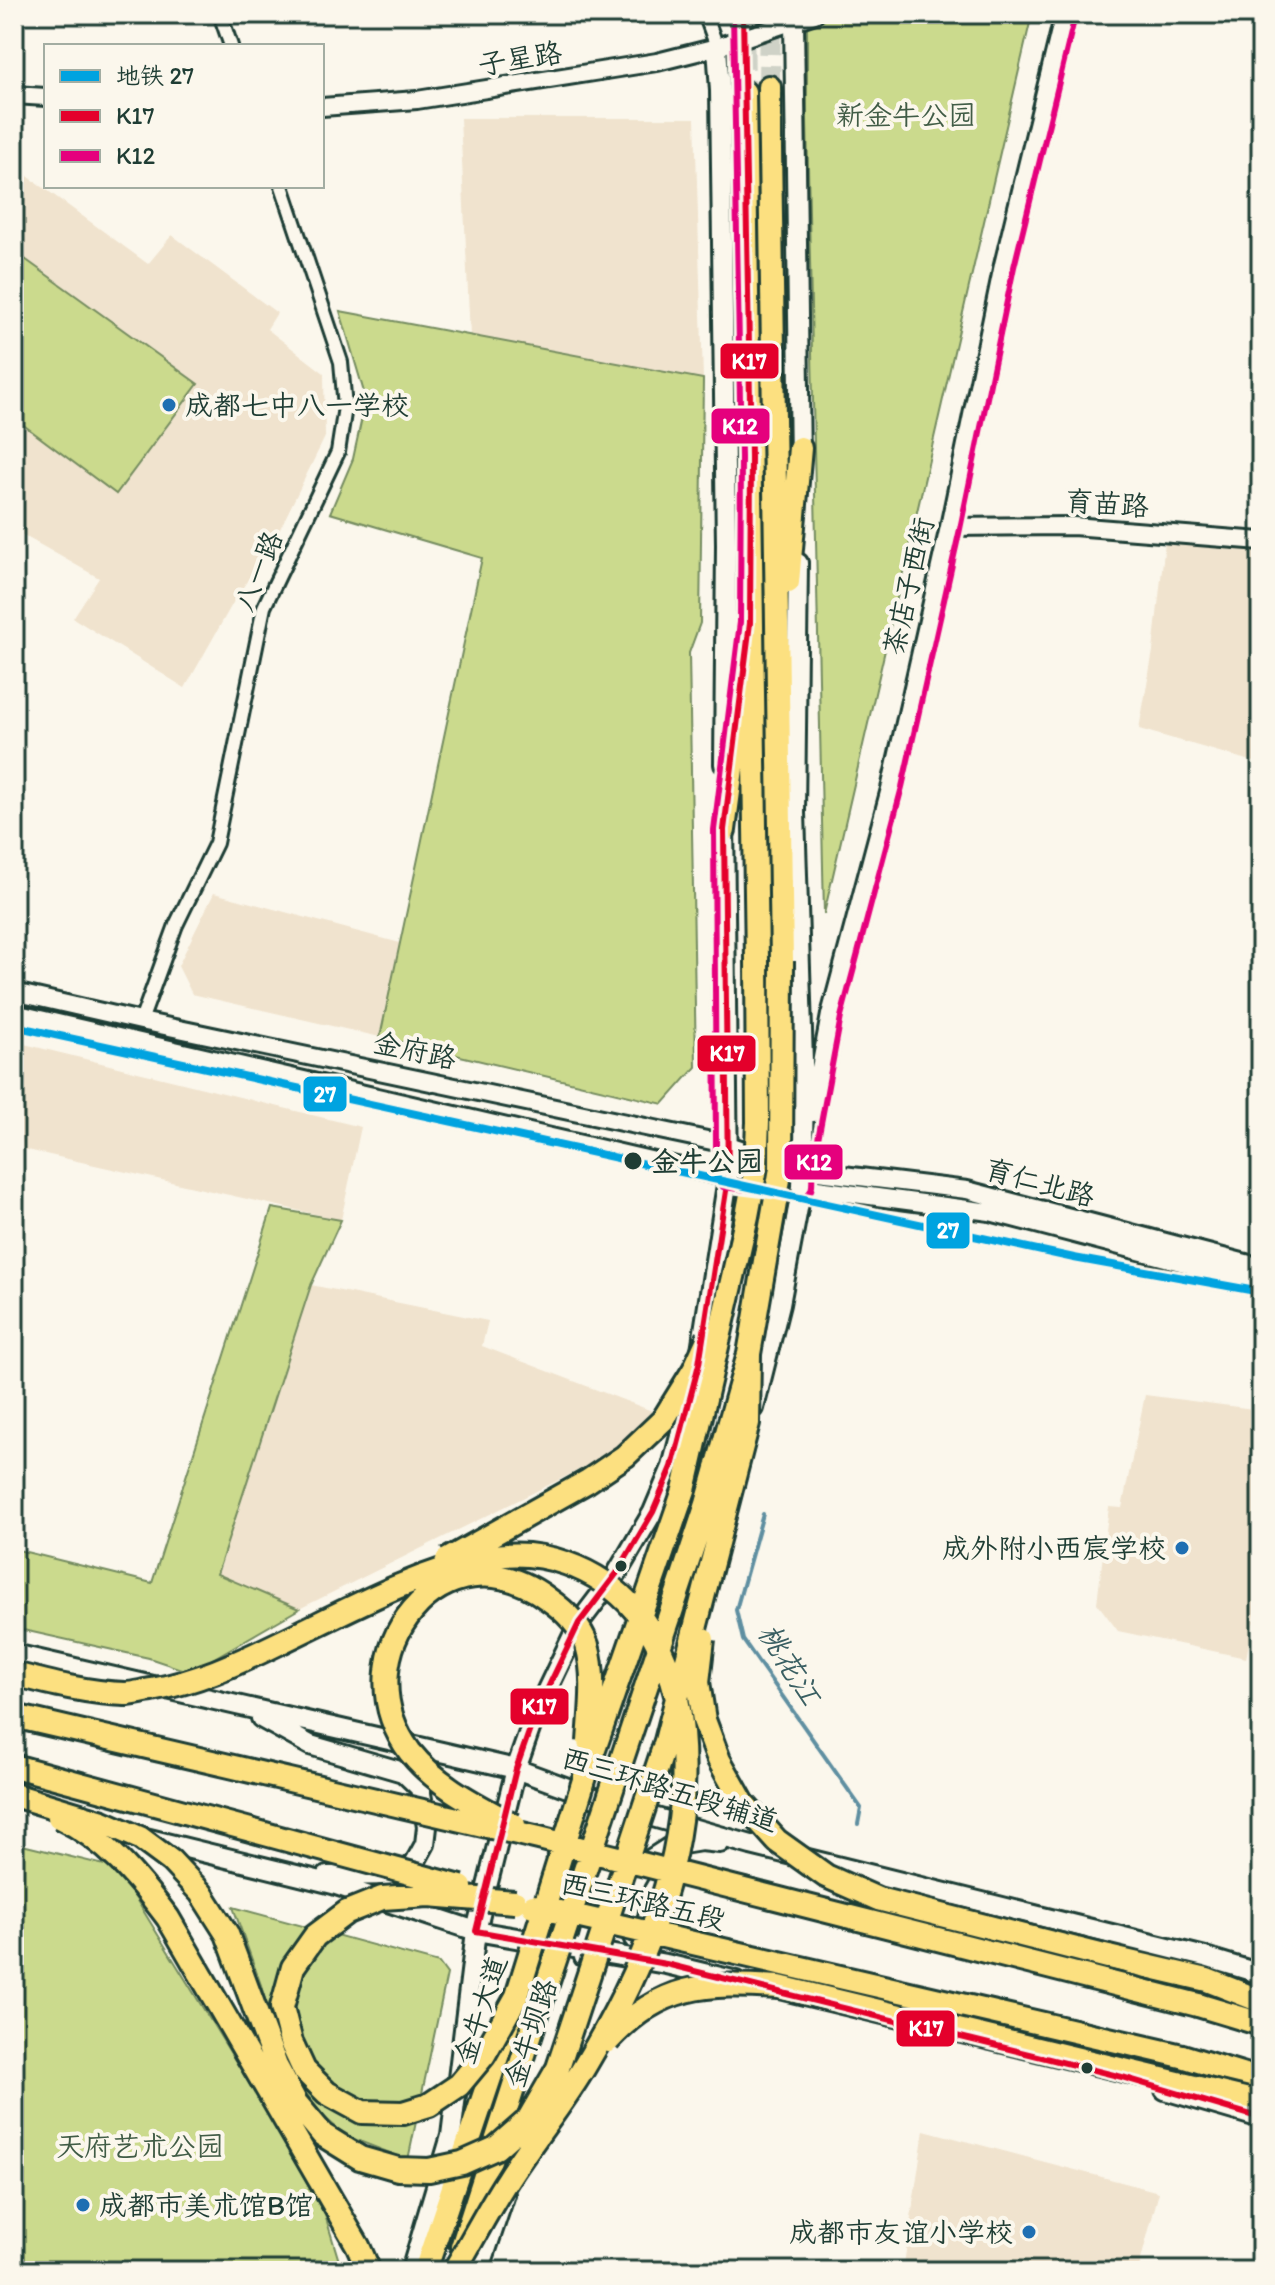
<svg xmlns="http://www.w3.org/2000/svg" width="1275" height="2285" viewBox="0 0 1275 2285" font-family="Itim,'LXGW WenKai TC',sans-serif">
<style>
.built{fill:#f0e3ce}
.green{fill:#cbda8d;stroke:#758c60;stroke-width:2}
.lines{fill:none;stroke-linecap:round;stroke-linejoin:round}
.stream{stroke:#5f8fa1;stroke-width:4}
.trunk-tunnel{stroke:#cfd2c7;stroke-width:22;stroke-dasharray:22 11;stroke-linecap:butt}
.minor-casing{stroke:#1f3d34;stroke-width:18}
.tertiary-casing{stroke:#1f3d34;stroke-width:22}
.secondary-casing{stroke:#1f3d34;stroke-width:24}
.trunk-casing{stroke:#1f3d34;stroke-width:28}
.minor{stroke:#fbf7ec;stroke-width:12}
.tertiary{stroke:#fbf7ec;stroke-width:16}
.secondary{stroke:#fbf7ec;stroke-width:18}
.trunk{stroke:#fce080;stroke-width:22}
.trunk-bridge-casing{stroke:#1f3d34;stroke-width:28;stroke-linecap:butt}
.trunk-bridge{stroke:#fce080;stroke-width:22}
.bus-1-casing{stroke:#fbf7ec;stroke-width:12}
.bus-2-casing{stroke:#fbf7ec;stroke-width:12}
.bus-1{stroke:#e4002b;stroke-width:6}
.bus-2{stroke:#e5007d;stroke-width:6}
.metro-1-casing{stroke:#fbf7ec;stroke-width:14}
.metro-1{stroke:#00a3e0;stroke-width:8}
.poi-dot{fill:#1f6fb2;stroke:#fbf7ec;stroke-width:3}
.stop-dot{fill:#1f3d34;stroke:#fbf7ec;stroke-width:3}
.labels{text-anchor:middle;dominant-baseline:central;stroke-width:8;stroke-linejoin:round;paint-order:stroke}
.street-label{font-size:28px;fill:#1f3d34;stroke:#fbf7ec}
.park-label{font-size:28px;fill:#415c46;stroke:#fbf7ec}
.poi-label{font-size:28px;fill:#1f3d34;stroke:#fbf7ec;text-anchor:start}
.stop-label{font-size:28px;font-weight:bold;fill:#1f3d34;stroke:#fbf7ec;text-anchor:start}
.water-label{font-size:30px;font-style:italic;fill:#3a5f62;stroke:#fbf7ec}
.line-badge{stroke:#fbf7ec;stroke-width:3}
.badge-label{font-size:22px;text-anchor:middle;font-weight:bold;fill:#fff}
</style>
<rect width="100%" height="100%" fill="#fbf7ec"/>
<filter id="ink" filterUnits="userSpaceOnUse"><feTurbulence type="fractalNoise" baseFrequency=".0125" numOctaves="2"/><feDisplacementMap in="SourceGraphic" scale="16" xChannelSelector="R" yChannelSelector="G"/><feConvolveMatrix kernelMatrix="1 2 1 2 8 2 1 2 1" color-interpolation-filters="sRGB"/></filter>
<g filter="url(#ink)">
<path class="built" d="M 460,118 L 695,118 L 703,379 L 470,336 Z
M 14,166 L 148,264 L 172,235 L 277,313 L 267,329 L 324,373 L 325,437 L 277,535 L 234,601 L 185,688 L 73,618 L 99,578 L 14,530 Z
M 1165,542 L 1261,549 L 1261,764 L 1139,729 L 1153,651 Z
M 214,893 L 400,943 L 380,1037 L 192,994 L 178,966 Z
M 24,1044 L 361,1127 L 341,1220 L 14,1147 L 14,1088 Z
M 311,1285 L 488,1321 L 482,1346 L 652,1411 L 615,1452 L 299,1609 L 217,1575 Z
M 1145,1395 L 1261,1410 L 1261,1587 L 1246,1658 L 1118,1631 L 1097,1603 L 1109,1507 L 1122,1508 Z
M 924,2130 L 1159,2192 L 1138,2271 L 903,2271 Z"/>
<path class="green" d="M 807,14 L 1032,14 L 824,914 L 807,119 Z
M 18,254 L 198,384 L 116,494 L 14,418 L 14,260 Z
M 340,311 L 703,379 L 700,623 L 689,653 L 696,1067 L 663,1104 L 380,1037 L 482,558 L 330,513 L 353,459 L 366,399 Z
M 272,1208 L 341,1220 L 311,1285 L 217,1574 L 299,1609 L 190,1672 L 149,1658 L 14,1628 L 14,1549 L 152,1583 Z
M 14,1843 L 117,1868 L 265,2109 L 325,2215 L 342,2271 L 14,2271 Z
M 233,1907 L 439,1963 L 447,1974 L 408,2160 L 346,2136 L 323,2116 L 299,2084 L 274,2032 L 261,1985 Z"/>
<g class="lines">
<path class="stream" d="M 763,1514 L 736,1610 L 743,1640 L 861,1808 L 858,1824"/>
<path class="trunk-tunnel" d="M 743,14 L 744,92
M 769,87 L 770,14"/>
<g class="minor-casing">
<path id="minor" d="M 220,14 L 231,46
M 705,14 L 717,47
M 141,1021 L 176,925 L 216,843 L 264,607 L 338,452 L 345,407 L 341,362 L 282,186"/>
</g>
<g class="tertiary-casing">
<path id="tertiary" d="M 14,95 L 46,97
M 322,107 L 417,100 L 657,62 L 717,47 L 815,14
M 950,527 L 1073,526 L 1261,541
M 14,992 L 141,1021 L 726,1144 L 802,1170 L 967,1190 L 1261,1267
M 14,1013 L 728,1178
M 802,1187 L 990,1212 L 1261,1283
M 625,1809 L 647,1742"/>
</g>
<g class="secondary-casing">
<path id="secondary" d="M 794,22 L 800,462
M 717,47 L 720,91 L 726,545 L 724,764
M 813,1112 L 831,1015 L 892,785 L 950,527 L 1004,265 L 1065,14
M 701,1350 L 728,1178 L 724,818
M 754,1408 L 780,1304 L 802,1187 L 804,1093 L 795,813 L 798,563
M 14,1654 L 516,1769 L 625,1809 L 751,1845 L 1205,1957 L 1261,1974
M 261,1718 L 310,1745 L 403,1772 L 420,1788 L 427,1827 L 425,1844 L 414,1864 L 397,1875 L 327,1876
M 647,1742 L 686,1627
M 141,1837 L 333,1884 L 476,1931 L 666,1964 L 737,1981
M 634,1939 L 626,1922 L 632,1886 L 646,1862 L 671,1846 L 701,1841 L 720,1843
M 584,1957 L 625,1809
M 1165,2090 L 1261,2118
M 411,2271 L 451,2136 L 476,1931 L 516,1769 L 535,1715 L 579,1623 L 617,1573 L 653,1512 L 672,1467 L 696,1375
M 479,2271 L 505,2194"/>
</g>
<g class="trunk-casing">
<path id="trunk" d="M 769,87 C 774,378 775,669 782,961
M 744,92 L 757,960
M 788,582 L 800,448
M 724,830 L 741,699
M 1108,1957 L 1207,1980 L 1261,2001
M 1198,2005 L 1261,2024
M 1182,2056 L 1261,2080
M 462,2247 L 540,2005
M 425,2271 L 508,2024"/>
</g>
<use href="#minor" class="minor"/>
<use href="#tertiary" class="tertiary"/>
<use href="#secondary" class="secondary"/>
<use href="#trunk" class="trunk"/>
<g class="trunk-bridge-casing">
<path id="trunk-bridge" d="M 447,1560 L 588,1481 L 625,1456 L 663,1420 L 694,1370 L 709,1337
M 703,1639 L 698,1682 L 704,1720 L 719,1760 L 743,1803 L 777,1841 L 826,1876 L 878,1899 L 1108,1957
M 14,1674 C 49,1683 88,1693 125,1694 C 133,1694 143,1691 152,1690 C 196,1682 236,1664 277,1644 C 344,1612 410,1575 484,1558 C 539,1546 598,1567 635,1610 C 664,1645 678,1688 682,1732 C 693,1851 646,1964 586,2064 C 563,2104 532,2140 507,2180 C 488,2209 472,2241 454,2271
M 14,1716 L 539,1838 L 1198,2005
M 14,1766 L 461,1887
M 14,1795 L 103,1822 L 140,1838 L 171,1861 L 201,1893 L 227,1934 L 276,2066 L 296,2103 L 323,2135 L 360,2158 L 398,2169 L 429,2170 L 462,2163 L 496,2148 L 528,2120 L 558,2068 L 666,1741 L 748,1423 L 749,1354
M 59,1817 C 106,1839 138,1878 168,1918 L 358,2246 L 369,2271
M 514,1825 C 477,1805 437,1786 410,1752 C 338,1655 444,1521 548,1599 C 564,1610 580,1625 587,1645 C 596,1676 591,1710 589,1742
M 515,1902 L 429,1895 L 382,1898 L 347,1912 L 315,1936 L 293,1967 L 282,2007 L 291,2042 L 304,2070 L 327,2093 L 362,2112 L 403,2113 L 429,2105 L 459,2085 L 484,2055 L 517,1996 L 588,1767 L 684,1490 L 747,1216 L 756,1168 L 758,1122 L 757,960
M 533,1906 L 1182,2056
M 540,2005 L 707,1504 L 749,1354 L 781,1168 L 782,961
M 608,2041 C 662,1983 705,1983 779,1987 L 1261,2103"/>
</g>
<use href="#trunk-bridge" class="trunk-bridge"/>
<g class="bus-1-casing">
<path id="bus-1" d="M 743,14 L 751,457 L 750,623 L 724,830 L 728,1178 L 699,1364 L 672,1467 L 653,1512 L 617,1573 L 579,1623 L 535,1715 L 516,1769 L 476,1931 L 666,1964 L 1122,2077 L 1261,2118"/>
</g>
<g class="bus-2-casing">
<path id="bus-2" d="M 733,14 L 741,457 L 740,622 L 714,830 L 716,1145 L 718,1180 L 723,1187 L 802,1197 C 815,1194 812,1182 812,1171 L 841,1017 L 902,787 L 960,529 L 1014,267 L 1075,16"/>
</g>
<use href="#bus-1" class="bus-1"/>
<use href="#bus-2" class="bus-2"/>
<g class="metro-1-casing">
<path id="metro-1" d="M 14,1026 L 1074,1258 L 1261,1292"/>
</g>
<use href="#metro-1" class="metro-1"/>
</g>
</g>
<g class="poi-dot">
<circle cx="169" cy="405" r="8"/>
<circle cx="1182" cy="1548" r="8"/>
<circle cx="83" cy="2205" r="8"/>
<circle cx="1029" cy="2232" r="8"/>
</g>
<g class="stop-dot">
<circle cx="633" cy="1161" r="10"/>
<circle cx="621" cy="1566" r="7"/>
<circle cx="1087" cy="2068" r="7"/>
</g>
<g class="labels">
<g class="street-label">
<text transform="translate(520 58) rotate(-9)">子星路</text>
<text transform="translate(1107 503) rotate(4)">育苗路</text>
<text transform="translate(258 571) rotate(-68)">八一路</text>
<text transform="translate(908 586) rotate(-77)">茶店子西街</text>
<text transform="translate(415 1050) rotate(12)">金府路</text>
<text transform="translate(1040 1182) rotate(15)">育仁北路</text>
<text transform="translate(670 1789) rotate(17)">西三环路五段辅道</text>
<text transform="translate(643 1901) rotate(13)">西三环路五段</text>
<text transform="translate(480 2010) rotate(-72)">金牛大道</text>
<text transform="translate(530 2033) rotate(-72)">金牛坝路</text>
</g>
<g class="park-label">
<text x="906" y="115">新金牛公园</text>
<text x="140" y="2146">天府艺术公园</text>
</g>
<g class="poi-label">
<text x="185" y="405">成都七中八一学校</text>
<text x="1166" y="1548" text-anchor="end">成外附小西宸学校</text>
<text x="99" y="2205">成都市美术馆B馆</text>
<text x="1013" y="2232" text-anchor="end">成都市友谊小学校</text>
</g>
<g class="stop-label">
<text x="651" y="1161">金牛公园</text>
</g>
<g class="water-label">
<text transform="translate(790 1664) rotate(58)">桃花江</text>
</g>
</g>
<g class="line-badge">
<rect x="719" y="342" width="61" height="38" rx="8" fill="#e4002b"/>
<rect x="710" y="407" width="61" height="38" rx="8" fill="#e5007d"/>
<rect x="696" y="1034" width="61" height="39" rx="8" fill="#e4002b"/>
<rect x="302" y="1075" width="46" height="38" rx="8" fill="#00a3e0"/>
<rect x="783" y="1143" width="61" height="38" rx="8" fill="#e5007d"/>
<rect x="925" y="1211" width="46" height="39" rx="8" fill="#00a3e0"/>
<rect x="509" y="1687" width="61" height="39" rx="8" fill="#e4002b"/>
<rect x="895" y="2009" width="61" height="39" rx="8" fill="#e4002b"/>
</g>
<g class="badge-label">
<text x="749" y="369">K17</text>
<text x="740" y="434">K12</text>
<text x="727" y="1061">K17</text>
<text x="325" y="1102">27</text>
<text x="814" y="1170">K12</text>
<text x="948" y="1238">27</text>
<text x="539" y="1714">K17</text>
<text x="926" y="2036">K17</text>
</g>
<rect width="1275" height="2285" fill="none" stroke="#fbf7ec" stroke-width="48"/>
<rect x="24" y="24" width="1227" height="2237" fill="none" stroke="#1f3d34" stroke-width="3" filter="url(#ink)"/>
<rect x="44" y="44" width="280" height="144" fill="#fbf7ec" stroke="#a3ada2" stroke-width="2"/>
<rect x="60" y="70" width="40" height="12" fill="#00a3e0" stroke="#a3ada2" stroke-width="2"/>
<text x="116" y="84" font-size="24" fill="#1f3d34">地铁 27</text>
<rect x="60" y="110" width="40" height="12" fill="#e4002b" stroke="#a3ada2" stroke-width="2"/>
<text x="116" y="124" font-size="24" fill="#1f3d34">K17</text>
<rect x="60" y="150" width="40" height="12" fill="#e5007d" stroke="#a3ada2" stroke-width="2"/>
<text x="116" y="164" font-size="24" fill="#1f3d34">K12</text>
</svg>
